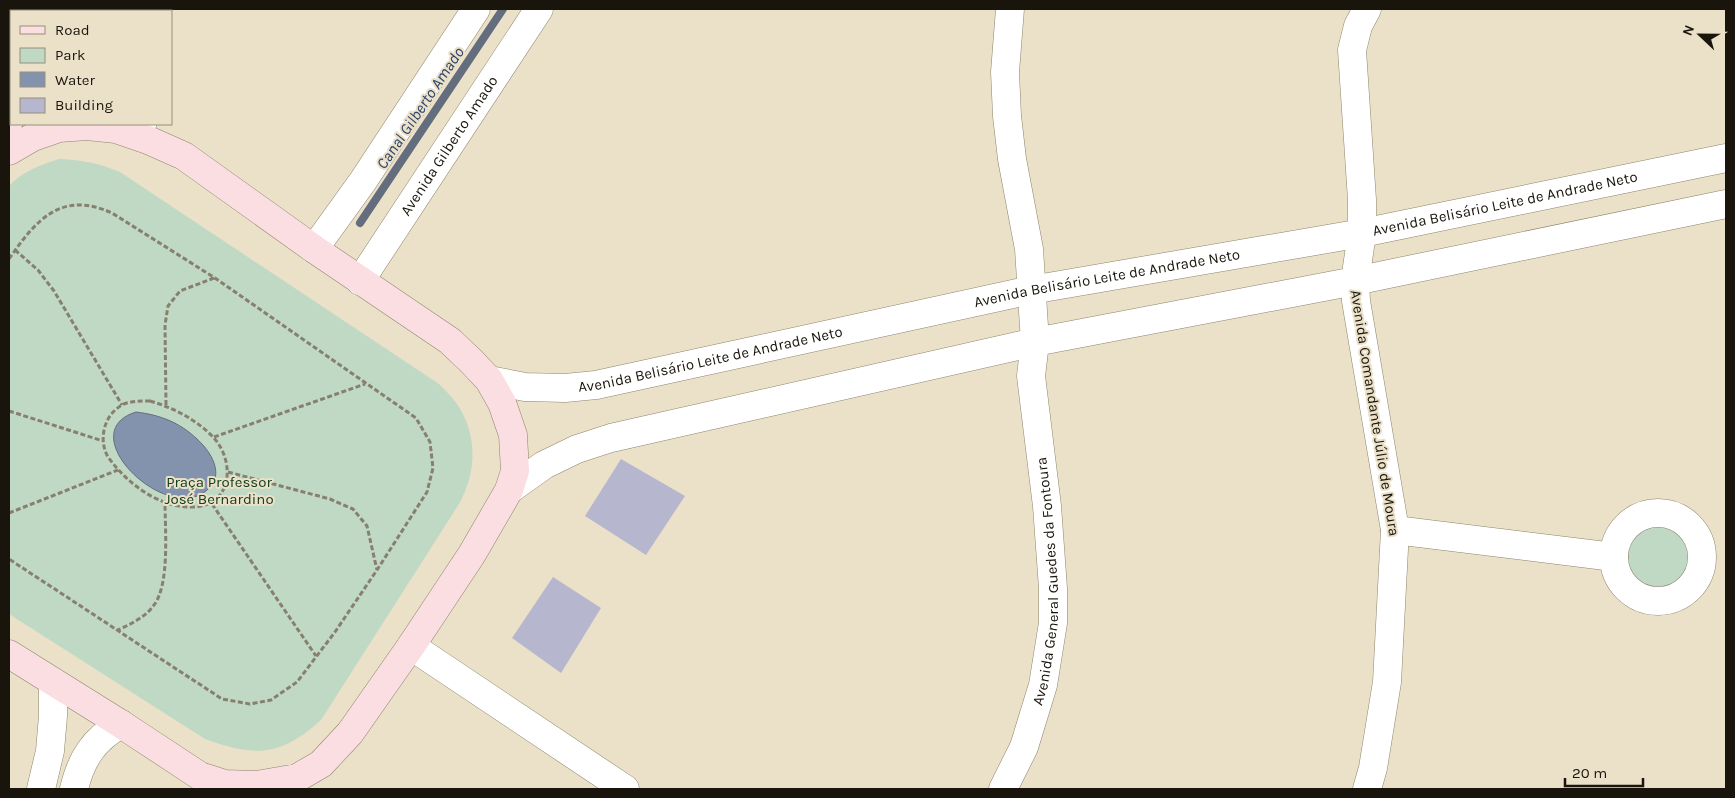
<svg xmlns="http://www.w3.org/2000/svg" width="1735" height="798" viewBox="0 0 1735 798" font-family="Karla,sans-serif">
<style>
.green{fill:#bfd9c4}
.water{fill:#8393ae;stroke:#636d7d}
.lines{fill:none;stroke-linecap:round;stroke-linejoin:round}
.stream{stroke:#636d7d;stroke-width:8}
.building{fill:#b7b6cf}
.lane-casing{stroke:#8d846d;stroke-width:16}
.street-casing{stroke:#8d846d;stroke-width:29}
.secondary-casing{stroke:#8d846d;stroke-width:29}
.path{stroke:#87806f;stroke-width:3;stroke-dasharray:5 2.5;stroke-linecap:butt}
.lane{stroke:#fff;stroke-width:15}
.street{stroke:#fff;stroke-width:28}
.secondary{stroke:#fbdee2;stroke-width:28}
.labels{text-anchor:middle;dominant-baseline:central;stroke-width:4;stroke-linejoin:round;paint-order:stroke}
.street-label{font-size:15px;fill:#19150c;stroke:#ebe1c8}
.park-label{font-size:15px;fill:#114121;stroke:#ebe1c8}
.water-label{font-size:16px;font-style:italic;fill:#2c436c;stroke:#ebe1c8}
</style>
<rect width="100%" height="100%" fill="#ebe1c8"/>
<path class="green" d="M 59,159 C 83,160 98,163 120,172 L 439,384 C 446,391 454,399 459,407 C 478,438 476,473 459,504 L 321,720 C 280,757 255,757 205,739 L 9,614 L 9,186 C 23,171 40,165 59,159 Z
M1620 556a37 37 0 1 1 74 0a37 37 0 1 1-74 0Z"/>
<path class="water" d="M 136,412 C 160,415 179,422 197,439 C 207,448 219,464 215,479 C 214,483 209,488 206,491 C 164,524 71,432 136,412 Z"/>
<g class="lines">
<path class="stream" d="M 360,223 L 503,9"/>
</g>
<path class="building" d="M 621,459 L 685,496 L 646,555 L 585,516 Z
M 553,577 L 601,608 L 561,673 L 512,638 Z"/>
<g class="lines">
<g class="lane-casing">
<path id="lane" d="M 148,125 L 149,124"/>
</g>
<g class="street-casing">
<g id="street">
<path d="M 9,88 L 11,90"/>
<path d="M 314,249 L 363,181 L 476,9"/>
<path id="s1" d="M 360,281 L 539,9"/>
<path id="s2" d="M 489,380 L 525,387 L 565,388 L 596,385 L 1031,290 L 1362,233 L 1726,158"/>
<path d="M 509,490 L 544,465 L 577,449 L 611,438 L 1035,342 L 1355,281 L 1726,204"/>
<circle cx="1658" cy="557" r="44"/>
<path d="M 1395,530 L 1614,557"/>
<path d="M 411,646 L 625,789"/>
<path d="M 41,789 L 50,751 L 53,716 L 53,682"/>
<path d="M 74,789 C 81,759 94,739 121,724"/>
<path id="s3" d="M 1003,789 L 1024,747 L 1043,685 L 1053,623 L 1053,588 L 1047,506 L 1031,376 L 1035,342 L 1029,249 L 1012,159 L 1007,116 L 1005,72 L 1010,9"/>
<path d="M 1367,789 L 1373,768 L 1387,682 L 1395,530 L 1356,301 L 1355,281 L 1362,233 L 1362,200 L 1352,50 L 1358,26 L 1367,9"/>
</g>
</g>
<g class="secondary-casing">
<path id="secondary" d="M 52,9 L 52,11
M 9,121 L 11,116
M 9,151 L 33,137 L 59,128 L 87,126 L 116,129 L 148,140 L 184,156 L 314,249 L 450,341 L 471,361 L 489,380 L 502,403 L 513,435 L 515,471 L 509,490 L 472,554 L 411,646 L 350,733 L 321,764 L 297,778 L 256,785 L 225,784 L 200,776 L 121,724 L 9,654"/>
</g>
<path class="path" d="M 15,250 L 38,270 L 54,291 L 122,405
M 9,259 C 36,220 61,190 112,213 L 215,278 L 416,418 L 430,442 L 433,468 L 427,492 L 377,570 L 335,632 L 297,682 L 271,700 L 250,704 L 222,699 L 9,559
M 150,401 C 174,408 195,419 212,436 C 236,460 233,506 193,507 C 162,508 134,488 115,466 C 112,462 108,458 106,453 C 99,436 105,413 124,404 C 132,401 141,401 150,401 Z
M 166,405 L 165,325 L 168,306 L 180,291 L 214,278
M 9,411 L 103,441
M 214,437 L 365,384
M 228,472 L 330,499 L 353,509 L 367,526 L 377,570
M 212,504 L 316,656
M 9,513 L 118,470
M 116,631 C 130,624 145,618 154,605 C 170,584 165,528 165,502"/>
<use href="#lane" class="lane"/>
<use href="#street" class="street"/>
<use href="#secondary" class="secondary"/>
</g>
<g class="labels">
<g class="street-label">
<text stroke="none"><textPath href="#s1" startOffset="162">Avenida Gilberto Amado</textPath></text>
<text stroke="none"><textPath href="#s2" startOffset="1035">Avenida Belisário Leite de Andrade Neto</textPath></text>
<text stroke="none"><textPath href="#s2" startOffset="630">Avenida Belisário Leite de Andrade Neto</textPath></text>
<text stroke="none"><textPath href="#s2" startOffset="225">Avenida Belisário Leite de Andrade Neto</textPath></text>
<text transform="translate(1375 413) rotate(81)">Avenida Comandante Júlio de Moura</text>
<text stroke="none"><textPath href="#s3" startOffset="216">Avenida General Guedes da Fontoura</textPath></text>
</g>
<g class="park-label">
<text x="219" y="482">Praça Professor<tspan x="219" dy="17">José Bernardino</tspan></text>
</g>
<g class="water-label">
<text transform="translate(420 108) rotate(-56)">Canal Gilberto Amado</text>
</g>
</g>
<rect width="1735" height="798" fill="none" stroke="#19150c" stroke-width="20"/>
<rect x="10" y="10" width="162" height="115" fill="#ebe1c8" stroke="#978f7d"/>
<rect x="20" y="26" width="25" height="8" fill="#fbdee2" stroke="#978f7d"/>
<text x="55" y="35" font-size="15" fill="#19150c">Road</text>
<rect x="20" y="48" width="25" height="15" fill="#bfd9c4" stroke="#978f7d"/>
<text x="55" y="60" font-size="15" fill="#19150c">Park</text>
<rect x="20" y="72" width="25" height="15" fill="#8393ae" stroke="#978f7d"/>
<text x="55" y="85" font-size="15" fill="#19150c">Water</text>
<rect x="20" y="98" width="25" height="15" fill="#b7b6cf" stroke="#978f7d"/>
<text x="55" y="110" font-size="15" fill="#19150c">Building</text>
<g transform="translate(1700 35) rotate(292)" stroke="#ebe1c8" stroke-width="4" paint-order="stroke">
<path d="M0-4L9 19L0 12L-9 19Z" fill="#19150c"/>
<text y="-8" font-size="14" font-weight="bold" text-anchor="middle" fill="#19150c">N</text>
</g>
<path d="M1565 778v8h78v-8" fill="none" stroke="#19150c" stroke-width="2.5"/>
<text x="1572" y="778" font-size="15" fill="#19150c" stroke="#ebe1c8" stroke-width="4" paint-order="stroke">20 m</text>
</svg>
